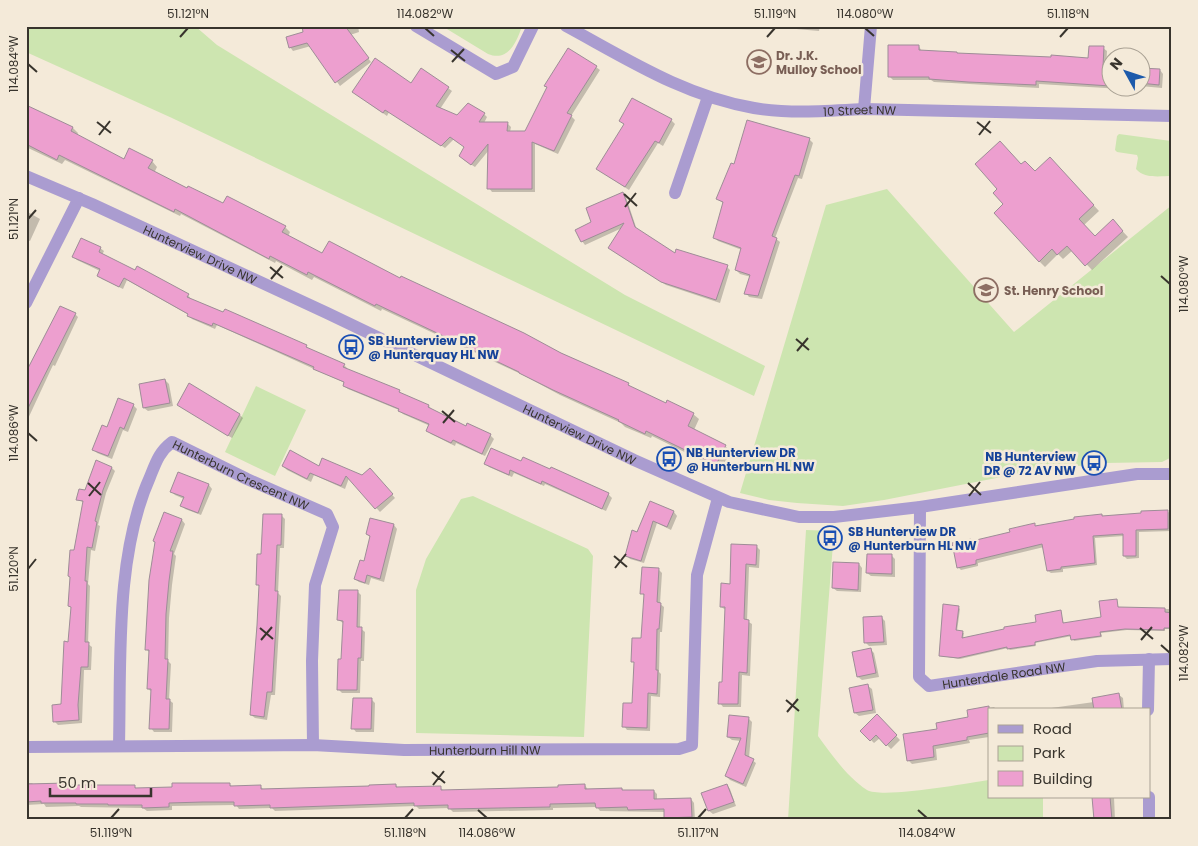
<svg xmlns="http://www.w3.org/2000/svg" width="1198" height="846" viewBox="0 0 1198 846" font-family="Poppins,sans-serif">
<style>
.green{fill:#cde5b0}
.shadow{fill:#0003}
.building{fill:#ed9fcf;stroke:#9e8d97}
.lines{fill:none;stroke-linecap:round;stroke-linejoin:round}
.minor{stroke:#aa9cd0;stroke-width:12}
.tertiary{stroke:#aa9cd0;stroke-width:12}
.ticks{fill:none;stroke:#38342d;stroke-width:2}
.labels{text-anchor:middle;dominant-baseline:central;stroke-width:5;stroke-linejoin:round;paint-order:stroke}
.education-label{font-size:12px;font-weight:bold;fill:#785e54;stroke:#f4ead9;text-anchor:start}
.street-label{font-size:12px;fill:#38342d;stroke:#f4ead9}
.transit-label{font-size:12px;font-weight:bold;fill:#164399;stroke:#f4ead9;text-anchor:start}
.neatline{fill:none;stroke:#38342d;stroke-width:2}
.ticks-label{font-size:12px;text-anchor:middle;fill:#38342d}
</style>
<rect width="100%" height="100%" fill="#f4ead9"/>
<path class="green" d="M 26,26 L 195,26 L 217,45 L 625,295 L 765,366 L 754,396 L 172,118 L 26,52 Z
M 442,26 L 522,26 C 517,42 508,62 488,54 Z
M 1119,134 L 1171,141 L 1172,176 C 1160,176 1144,179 1136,169 L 1138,158 L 1137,155 L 1117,152 L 1115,150 L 1117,136 Z
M 887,189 L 1014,332 L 1172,205 L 1170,458 L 1162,462 L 1105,463 L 1032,471 L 884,500 L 843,506 L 797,503 L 769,500 L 740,493 L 826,205 Z
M 256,386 L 306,410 L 275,476 L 225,452 Z
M 473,496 L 588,549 L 593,556 L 584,737 L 416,733 L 416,590 L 426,559 L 461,499 Z
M 806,530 L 834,531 L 818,736 C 832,755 847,777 867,790 C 882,799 968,783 989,780 L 989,797 L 1043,797 L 1043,820 L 788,820 Z"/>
<path class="shadow" d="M 303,26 L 358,26 L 359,32 L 350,35 L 371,62 L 340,86 L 311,46 L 293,51 L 290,47 L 305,33 Z
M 761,26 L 820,26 L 819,31 Z
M 919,46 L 922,52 L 1089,59 L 1103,48 L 1107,51 L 1106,68 L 1110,69 L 1110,88 L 1122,88 L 1122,89 L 1039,84 L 1039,88 L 934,82 L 931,80 L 893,80 L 889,76 Z
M 596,67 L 600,70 L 571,116 L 575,120 L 558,154 L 535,144 L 535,192 L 492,192 L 489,188 L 489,150 L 475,167 L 464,160 L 466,148 L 454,139 L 445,148 L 389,112 L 387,116 L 357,95 L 411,85 L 448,88 L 452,91 L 440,109 L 458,117 L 484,114 L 487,117 L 484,123 L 507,123 L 511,127 L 510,132 L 526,132 Z
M 1140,70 L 1160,70 L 1163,74 L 1162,88 L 1140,86 Z
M 26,106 L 73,128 L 78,133 L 77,136 L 124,160 L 152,161 L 157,167 L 154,173 L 224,205 L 285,227 L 290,232 L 288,237 L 323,255 L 401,279 L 628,384 L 632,388 L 667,404 L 693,414 L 699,419 L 694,430 L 725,446 L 731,451 L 721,470 L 652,436 L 651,438 L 625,427 L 621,423 L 560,395 L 523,375 L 382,309 L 381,311 L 314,277 L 312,280 L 276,261 L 275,263 L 181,214 L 180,216 L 65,160 L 62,164 L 26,147 Z
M 671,120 L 675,124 L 663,146 L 658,143 L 629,190 L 597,169 L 625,125 L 621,121 Z
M 809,139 L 813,143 L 802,179 L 798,178 L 775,238 L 780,242 L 762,299 L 749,297 L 746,293 L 751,277 L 740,274 L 736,270 L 742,250 L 718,241 L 715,238 L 724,204 L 718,199 L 735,165 Z
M 1055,164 L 1099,211 L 1084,225 L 1095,237 L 1113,221 L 1128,237 L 1092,270 L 1073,250 L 1063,259 L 1058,254 L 1045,267 L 1039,261 L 1005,204 L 1022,166 L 1035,173 Z
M 623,193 L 626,197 L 637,230 L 676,255 L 727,267 L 730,270 L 720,303 L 666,285 L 613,251 L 609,248 L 622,228 L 585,245 L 582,241 L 592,223 Z
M 26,211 L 40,219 L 30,241 L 26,240 Z
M 100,248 L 104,251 L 102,255 L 188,295 L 191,299 L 306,346 L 310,350 L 344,365 L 347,368 L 347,370 L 399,391 L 403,395 L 429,406 L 432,410 L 467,427 L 490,435 L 494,439 L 485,456 L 456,443 L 455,446 L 431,434 L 428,431 L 430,426 L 403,414 L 399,410 L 348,389 L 344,386 L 345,383 L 217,325 L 215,329 L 192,319 L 189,315 L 127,280 L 123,289 L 102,279 L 98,275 L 100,271 L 77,260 L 74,257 Z
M 75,314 L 78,317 L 55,366 L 53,365 L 26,423 L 26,377 Z
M 165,380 L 169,384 L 173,406 L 148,411 L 144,408 Z
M 133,405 L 137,409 L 128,432 L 123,430 L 112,459 L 97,453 L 94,449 L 107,428 Z
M 178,405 L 240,415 L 243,418 L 232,438 Z
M 97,462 L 112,468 L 115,471 L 106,493 L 98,525 L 100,526 L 95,551 L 91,550 L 88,584 L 90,586 L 88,644 L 92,647 L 91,670 L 84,670 L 82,723 L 58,725 L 54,721 L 63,705 L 70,643 L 72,608 L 70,606 L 75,552 L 84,503 L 78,499 L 85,492 Z
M 486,464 L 608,494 L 612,498 L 606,511 L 545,484 L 544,486 L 514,473 L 512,477 L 489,467 Z
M 283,466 L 320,467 L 362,476 L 370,470 L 395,498 L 380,512 L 349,478 L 345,489 L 314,475 L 311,482 L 287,470 Z
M 209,485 L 212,489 L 201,515 L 185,509 L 182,505 L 184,499 L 175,495 L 172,492 Z
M 651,502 L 674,512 L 677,516 L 671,530 L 657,523 L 644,563 L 630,559 L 626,555 Z
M 1167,511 L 1172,515 L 1172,531 L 1139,532 L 1139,558 L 1127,559 L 1124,556 L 1124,536 L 1095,538 L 1097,565 L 1063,569 L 1063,572 L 1051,573 L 1048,571 L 1044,547 L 978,563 L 978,566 L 961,570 L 958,567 L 971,540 L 973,542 L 1011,533 L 1034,524 L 1036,527 L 1102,515 L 1104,517 Z
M 165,514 L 182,520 L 185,524 L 174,554 L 176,556 L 172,585 L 169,618 L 168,661 L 171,664 L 169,700 L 173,703 L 172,732 L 154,732 L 151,728 L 152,692 L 148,689 L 150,653 L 147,650 Z
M 282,516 L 285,519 L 284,548 L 280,548 L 278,593 L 281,596 L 275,695 L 271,695 L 267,720 L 255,718 L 251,715 L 260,587 L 257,584 L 262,555 Z
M 394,525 L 397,529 L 384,582 L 371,578 L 369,585 L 359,582 L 355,579 L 365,563 L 371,538 L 367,534 Z
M 756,546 L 760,550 L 759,568 L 749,567 L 747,621 L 752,624 L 750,676 L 742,675 L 741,707 L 723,707 L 720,703 L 723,683 L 726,610 L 721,607 L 731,585 Z
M 892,556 L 895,559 L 895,577 L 871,576 L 867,573 Z
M 859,564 L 862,568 L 861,592 L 837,591 L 833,588 Z
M 658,569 L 662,573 L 660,604 L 664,607 L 662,632 L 660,632 L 659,672 L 661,674 L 660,697 L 651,696 L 650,731 L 627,730 L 624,726 L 634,704 L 635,664 L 633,661 L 643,639 L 645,597 L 642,593 Z
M 358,592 L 361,595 L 360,628 L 365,632 L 364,661 L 361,661 L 360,693 L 342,693 L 338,689 L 342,661 L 344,624 L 339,620 Z
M 1116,600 L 1119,609 L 1172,609 L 1172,629 L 1165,629 L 1165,631 L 1127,630 L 1101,633 L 1102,637 L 1074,641 L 1072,636 L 1035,643 L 1036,646 L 1010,650 L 1008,648 L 960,659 L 941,656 L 958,607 L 960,609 L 957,631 L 964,633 L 963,639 L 1037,623 L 1060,611 L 1064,624 L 1102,619 Z
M 882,618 L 885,621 L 887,645 L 869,646 L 865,642 Z
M 871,650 L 874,653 L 879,677 L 862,680 L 858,677 Z
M 868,686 L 872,689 L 876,713 L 859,716 L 855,713 L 851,689 Z
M 1119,695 L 1123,698 L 1124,710 L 1037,710 L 1094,702 Z
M 372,700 L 375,703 L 374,732 L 356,732 L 353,728 Z
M 1169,701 L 1172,701 L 1172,729 L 1170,727 Z
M 994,707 L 997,710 L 989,710 L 989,737 L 969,740 L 970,743 L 936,749 L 937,760 L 912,764 L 908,760 L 939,730 L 970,718 L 969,711 Z
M 877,716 L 900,740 L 891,749 L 880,738 L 874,743 L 862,731 Z
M 748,718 L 752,722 L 749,758 L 756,763 L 746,787 L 730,780 L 726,776 L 741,741 L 732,740 L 728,737 Z
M 26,783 L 32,783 L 34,785 L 134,786 L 138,790 L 229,784 L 233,787 L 261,787 L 264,790 L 396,785 L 398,788 L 440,787 L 444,791 L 559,788 L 585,785 L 588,790 L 622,789 L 624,791 L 654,791 L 657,794 L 657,800 L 691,799 L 694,803 L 695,820 L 668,820 L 666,817 L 665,812 L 600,811 L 597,807 L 553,808 L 553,810 L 453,812 L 449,808 L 419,809 L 416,806 L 275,811 L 272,808 L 239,809 L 236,805 L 172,806 L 172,810 L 147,811 L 143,808 L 81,807 L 79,806 L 46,807 L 44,804 L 26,805 Z
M 727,785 L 730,789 L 736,806 L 713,814 L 709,811 L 703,794 Z
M 1094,797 L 1114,797 L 1115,820 L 1095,820 Z"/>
<path class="building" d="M 302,26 L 345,26 L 369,58 L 335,83 L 307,43 L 289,48 L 286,37 L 303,32 Z
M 888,45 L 919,45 L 919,50 L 957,52 L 957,53 L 1051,57 L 1051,55 L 1088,58 L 1089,46 L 1104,46 L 1103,67 L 1110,67 L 1110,86 L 1036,81 L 1036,85 L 968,82 L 929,79 L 929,77 L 888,77 Z
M 568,48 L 597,66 L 567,113 L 572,115 L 554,151 L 532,142 L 532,189 L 487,189 L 488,144 L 471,165 L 459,156 L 464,147 L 450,137 L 441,146 L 385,110 L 383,113 L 352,92 L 375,58 L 411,83 L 421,68 L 449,87 L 436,106 L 457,115 L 468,103 L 485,113 L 479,122 L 508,122 L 507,131 L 525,131 L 547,87 L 544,86 Z
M 1140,68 L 1160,69 L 1159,85 L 1140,83 Z
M 632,98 L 672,119 L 659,143 L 655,141 L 625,187 L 596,169 L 624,124 L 619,121 Z
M 26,105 L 73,127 L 71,131 L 124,159 L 129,148 L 153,160 L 148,168 L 187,188 L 188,186 L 223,203 L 227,196 L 286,226 L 282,232 L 322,253 L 329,241 L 400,278 L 401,276 L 524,333 L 561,353 L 629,383 L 628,385 L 666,403 L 667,400 L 694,413 L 688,426 L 726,445 L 716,465 L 646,431 L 645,434 L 618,421 L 619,420 L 553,390 L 519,373 L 519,372 L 376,304 L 375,306 L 308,272 L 307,275 L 270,256 L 269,259 L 175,209 L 174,212 L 59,155 L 57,160 L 26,144 Z
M 747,120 L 810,138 L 799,176 L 795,175 L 772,236 L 777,238 L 758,296 L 744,294 L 750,275 L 735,270 L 741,248 L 713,238 L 723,202 L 716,199 L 731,163 L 734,164 Z
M 1000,141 L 1021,164 L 1025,161 L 1035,171 L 1050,157 L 1094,205 L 1079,219 L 1095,236 L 1113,219 L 1123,231 L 1085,266 L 1067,246 L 1057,255 L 1052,249 L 1039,262 L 994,213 L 1003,204 L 993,193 L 997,189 L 975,164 Z
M 623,192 L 635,227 L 675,253 L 676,249 L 728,265 L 716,300 L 661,282 L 608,248 L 624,223 L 581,242 L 575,230 L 591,222 L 586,208 Z
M 81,238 L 101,247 L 99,252 L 135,270 L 137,266 L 189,294 L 187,297 L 223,312 L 225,309 L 307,345 L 306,347 L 345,364 L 343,367 L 400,390 L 399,392 L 429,405 L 428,407 L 466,426 L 467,423 L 491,434 L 482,454 L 453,440 L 451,443 L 426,431 L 429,424 L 398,411 L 399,409 L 343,386 L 344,382 L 313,369 L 314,367 L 213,323 L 212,326 L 187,316 L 188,314 L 124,278 L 119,287 L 97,276 L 100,269 L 72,257 Z
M 60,306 L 76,313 L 26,412 L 26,372 Z
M 165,379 L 170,403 L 143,408 L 139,384 Z
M 189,383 L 240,414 L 228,436 L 177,405 Z
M 118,398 L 134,404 L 124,429 L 120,427 L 108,456 L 92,450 L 102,425 L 107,427 Z
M 491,448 L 521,461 L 523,457 L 550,469 L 551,467 L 609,493 L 602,509 L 542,481 L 541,484 L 510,470 L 509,475 L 484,464 Z
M 290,450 L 319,466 L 322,458 L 362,475 L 370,468 L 393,494 L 375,509 L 346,476 L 341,486 L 310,473 L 307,479 L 282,466 Z
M 96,460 L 112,467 L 103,490 L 95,521 L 97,522 L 92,548 L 87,547 L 85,581 L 87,581 L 85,642 L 89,642 L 88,667 L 81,667 L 78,705 L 79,720 L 53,722 L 52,705 L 61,704 L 64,641 L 68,642 L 71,607 L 68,606 L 70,577 L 68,576 L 70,550 L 74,550 L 83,501 L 76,500 L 79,489 L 85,490 Z
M 178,472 L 209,484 L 198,513 L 180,506 L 184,497 L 170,492 Z
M 650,501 L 674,511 L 667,527 L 653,521 L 641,561 L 625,556 L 632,530 L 637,532 Z
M 1168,510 L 1168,529 L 1136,530 L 1136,556 L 1123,556 L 1123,534 L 1093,536 L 1095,563 L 1061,567 L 1061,569 L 1047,571 L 1042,544 L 976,560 L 976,564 L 957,568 L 952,543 L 971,539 L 972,541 L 1010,532 L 1009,529 L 1035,523 L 1035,526 L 1074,519 L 1074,517 L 1102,514 L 1102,516 L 1141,513 L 1141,511 Z
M 164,512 L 182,519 L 170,551 L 173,551 L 169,581 L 166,614 L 165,659 L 168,659 L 166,699 L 170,699 L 169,729 L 149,729 L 151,689 L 147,689 L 149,650 L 145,650 L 149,580 L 155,542 L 153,541 Z
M 263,514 L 282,514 L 281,545 L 277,545 L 275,591 L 278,591 L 272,692 L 267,692 L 264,717 L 250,715 L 257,625 L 259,585 L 256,585 L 257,554 L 261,554 Z
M 370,518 L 394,524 L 380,579 L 367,575 L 365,583 L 354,579 L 360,560 L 364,561 L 370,536 L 366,534 Z
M 731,544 L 757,545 L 756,565 L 746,564 L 744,619 L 749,620 L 747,673 L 739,672 L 738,704 L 718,704 L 719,682 L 722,682 L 725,607 L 720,607 L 721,583 L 730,584 Z
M 867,554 L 892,554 L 892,574 L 866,573 Z
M 833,562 L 859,563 L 858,590 L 832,588 Z
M 642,567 L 659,568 L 657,602 L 661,603 L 659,629 L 657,629 L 656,670 L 658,670 L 657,694 L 648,693 L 647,728 L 622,727 L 623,703 L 632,703 L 634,662 L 631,662 L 632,638 L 641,638 L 644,594 L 640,594 Z
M 339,590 L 358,590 L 357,627 L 362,627 L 361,658 L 358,658 L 357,690 L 337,690 L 338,659 L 341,659 L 343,621 L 337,620 Z
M 1117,599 L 1118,607 L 1165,608 L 1165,612 L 1172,613 L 1172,628 L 1164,628 L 1164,630 L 1125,629 L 1100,632 L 1101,636 L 1071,640 L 1070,635 L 1035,642 L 1035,645 L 1007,649 L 1007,647 L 958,658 L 939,656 L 943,604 L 959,606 L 956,630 L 963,631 L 962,638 L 1004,629 L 1004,627 L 1036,622 L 1035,615 L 1061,610 L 1063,623 L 1101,617 L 1099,601 Z
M 882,616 L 884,642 L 864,643 L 863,617 Z
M 871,648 L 876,673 L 857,677 L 852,652 Z
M 868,684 L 873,710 L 854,713 L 849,688 Z
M 1119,693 L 1122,710 L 1094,710 L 1092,698 Z
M 353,698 L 372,698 L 371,729 L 351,729 Z
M 989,706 L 989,733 L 967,737 L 967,740 L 933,746 L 934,757 L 907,761 L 903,734 L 937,729 L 936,723 L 968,717 L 967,710 Z
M 877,714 L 897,735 L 886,746 L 876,735 L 870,741 L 860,731 Z
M 729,715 L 749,717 L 745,755 L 754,759 L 743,784 L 725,776 L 741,738 L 727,737 Z
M 68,783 L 68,785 L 135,785 L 135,788 L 172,787 L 172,783 L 230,783 L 230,786 L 261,785 L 261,789 L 369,786 L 369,785 L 396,784 L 396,787 L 441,786 L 441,790 L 558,787 L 558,785 L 585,784 L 585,789 L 622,788 L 622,790 L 654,790 L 654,799 L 691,798 L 692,817 L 664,818 L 664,809 L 628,810 L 627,807 L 596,808 L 595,803 L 550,804 L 550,807 L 448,809 L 448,805 L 414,806 L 414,803 L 270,808 L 270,805 L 234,806 L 234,802 L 203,802 L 169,803 L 169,807 L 142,808 L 142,805 L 108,805 L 108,804 L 76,804 L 76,803 L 41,803 L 41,801 L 26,802 L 26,784 Z
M 727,784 L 734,802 L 708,811 L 701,793 Z
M 1092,797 L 1110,797 L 1112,820 L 1094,820 Z"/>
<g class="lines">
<g class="minor">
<path d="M 416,26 L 496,74 L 513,67 L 533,26"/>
<path id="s1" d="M 566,26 C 627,59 684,96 754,108 C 790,114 828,111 864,109 L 1172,116"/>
<path d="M 864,109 L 871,26"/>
<path d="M 675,193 L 708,97"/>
<path d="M 26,303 L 79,198"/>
<path id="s2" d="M 920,507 L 919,677 L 929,686 L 1097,661 L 1172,659"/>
<path d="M 1148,710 L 1149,659"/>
<path id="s3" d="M 119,745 C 121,660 115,555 150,477 C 156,462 159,452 172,442 L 247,479 L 327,514 L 333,527 L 315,585 L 312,661 L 313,745"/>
<path id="s4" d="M 26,747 L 313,745 L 404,750 L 679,749 L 692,745 L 697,575 L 718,498"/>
<path d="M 1149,797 L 1149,820"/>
</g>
<path class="tertiary" id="s5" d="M 26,176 L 92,204 L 327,313 L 634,460 L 729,502 L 799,517 L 834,517 L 920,507 L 1137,474 L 1172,474"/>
</g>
<path class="ticks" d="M 425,28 L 434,36M 865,28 L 874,36M 180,37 L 188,28M 767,37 L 775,28M 1060,37 L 1068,28M 451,50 L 465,61M 452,62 L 464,49M 28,64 L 37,72M 97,122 L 111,133M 977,122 L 991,133M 99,135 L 110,121M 979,135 L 990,121M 624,194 L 637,206M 625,207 L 636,193M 28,219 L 36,210M 270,267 L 283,278M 1161,276 L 1170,284M 271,279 L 282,266M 796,339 L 809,350M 797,351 L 808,338M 442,411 L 455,422M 443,423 L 454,410M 28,433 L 37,441M 88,483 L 101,495M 968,483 L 981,495M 89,496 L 100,482M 969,496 L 980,482M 614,556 L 627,567M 615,568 L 626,554M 28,569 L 36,559M 260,628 L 273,639M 1140,628 L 1153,639M 261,640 L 272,627M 1141,640 L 1152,627M 1161,645 L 1170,653M 786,700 L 799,711M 787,712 L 798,699M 432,772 L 445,783M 433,785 L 444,771M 478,810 L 487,818M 918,810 L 927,818M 111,818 L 119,809M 405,818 L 413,809M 698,818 L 706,809"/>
<defs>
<g id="school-ring" transform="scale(1.25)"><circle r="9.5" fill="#f4ead9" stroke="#8d6e63" stroke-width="1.5"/><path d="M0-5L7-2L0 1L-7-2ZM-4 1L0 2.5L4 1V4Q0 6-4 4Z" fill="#8d6e63"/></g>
<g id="bus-ring" transform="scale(1.25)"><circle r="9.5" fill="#f4ead9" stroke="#1a4fb4" stroke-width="1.5"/><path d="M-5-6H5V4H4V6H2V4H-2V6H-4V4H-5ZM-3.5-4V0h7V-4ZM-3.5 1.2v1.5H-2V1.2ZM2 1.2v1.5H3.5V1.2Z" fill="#1a4fb4"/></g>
</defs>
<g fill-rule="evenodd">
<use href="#school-ring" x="759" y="62"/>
<use href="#school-ring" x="986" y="290"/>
<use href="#bus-ring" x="351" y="347"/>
<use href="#bus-ring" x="669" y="459"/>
<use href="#bus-ring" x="1094" y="463"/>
<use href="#bus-ring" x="830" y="538"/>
</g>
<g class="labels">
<g class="education-label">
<text x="776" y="55">Dr. J.K.<tspan x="776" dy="14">Mulloy School</tspan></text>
<text x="1004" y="290">St. Henry School</text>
</g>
<g class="street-label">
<text stroke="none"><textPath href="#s1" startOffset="312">10 Street NW</textPath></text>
<text stroke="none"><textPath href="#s5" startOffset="191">Hunterview Drive NW</textPath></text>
<text stroke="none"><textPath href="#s5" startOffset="611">Hunterview Drive NW</textPath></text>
<text stroke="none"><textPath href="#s3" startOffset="390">Hunterburn Crescent NW</textPath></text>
<text stroke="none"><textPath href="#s2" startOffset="259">Hunterdale Road NW</textPath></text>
<text stroke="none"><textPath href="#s4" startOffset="459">Hunterburn Hill NW</textPath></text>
</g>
<g class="transit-label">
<text x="368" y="340">SB Hunterview DR<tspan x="368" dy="14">@ Hunterquay HL NW</tspan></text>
<text x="686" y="452">NB Hunterview DR<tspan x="686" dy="14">@ Hunterburn HL NW</tspan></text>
<text x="1076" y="456" text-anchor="end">NB Hunterview<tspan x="1076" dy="14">DR @ 72 AV NW</tspan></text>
<text x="848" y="531">SB Hunterview DR<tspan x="848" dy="14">@ Hunterburn HL NW</tspan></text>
</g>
</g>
<rect width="1198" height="846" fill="none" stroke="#f4ead9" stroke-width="55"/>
<rect x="988" y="708" width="162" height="90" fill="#f4ead9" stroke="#a9a194"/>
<rect x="998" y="725" width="25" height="8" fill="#aa9cd0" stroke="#a9a194"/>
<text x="1033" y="734" font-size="15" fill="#38342d">Road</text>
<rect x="998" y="746" width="25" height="15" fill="#cde5b0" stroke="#a9a194"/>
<text x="1033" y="758" font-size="15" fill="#38342d">Park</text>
<rect x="998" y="771" width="25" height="15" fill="#ed9fcf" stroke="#a9a194"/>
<text x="1033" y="784" font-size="15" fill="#38342d">Building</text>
<g transform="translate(1126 72) rotate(310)"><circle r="24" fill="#f4ead9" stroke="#a9a194"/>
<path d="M0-4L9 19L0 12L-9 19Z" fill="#1c5aab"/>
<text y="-8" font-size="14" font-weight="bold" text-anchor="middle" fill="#38342d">N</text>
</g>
<path d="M50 788v8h101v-8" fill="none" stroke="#38342d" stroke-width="2.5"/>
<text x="58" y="788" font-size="15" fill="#38342d" stroke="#f4ead9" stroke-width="4" paint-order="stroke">50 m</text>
<rect x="28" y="28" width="1142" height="790" class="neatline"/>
<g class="ticks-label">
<text x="188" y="18">51.121°N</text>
<text x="425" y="18">114.082°W</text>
<text x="775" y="18">51.119°N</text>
<text x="865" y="18">114.080°W</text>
<text x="1068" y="18">51.118°N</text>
<text transform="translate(14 64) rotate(-90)" y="4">114.084°W</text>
<text transform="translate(14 219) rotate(-90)" y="4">51.121°N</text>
<text transform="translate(1184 284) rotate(-90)" y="4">114.080°W</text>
<text transform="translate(14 433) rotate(-90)" y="4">114.086°W</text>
<text transform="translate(14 569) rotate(-90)" y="4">51.120°N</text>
<text transform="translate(1184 653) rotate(-90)" y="4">114.082°W</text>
<text x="111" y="837">51.119°N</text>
<text x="405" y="837">51.118°N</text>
<text x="487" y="837">114.086°W</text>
<text x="698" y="837">51.117°N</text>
<text x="927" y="837">114.084°W</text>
</g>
</svg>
